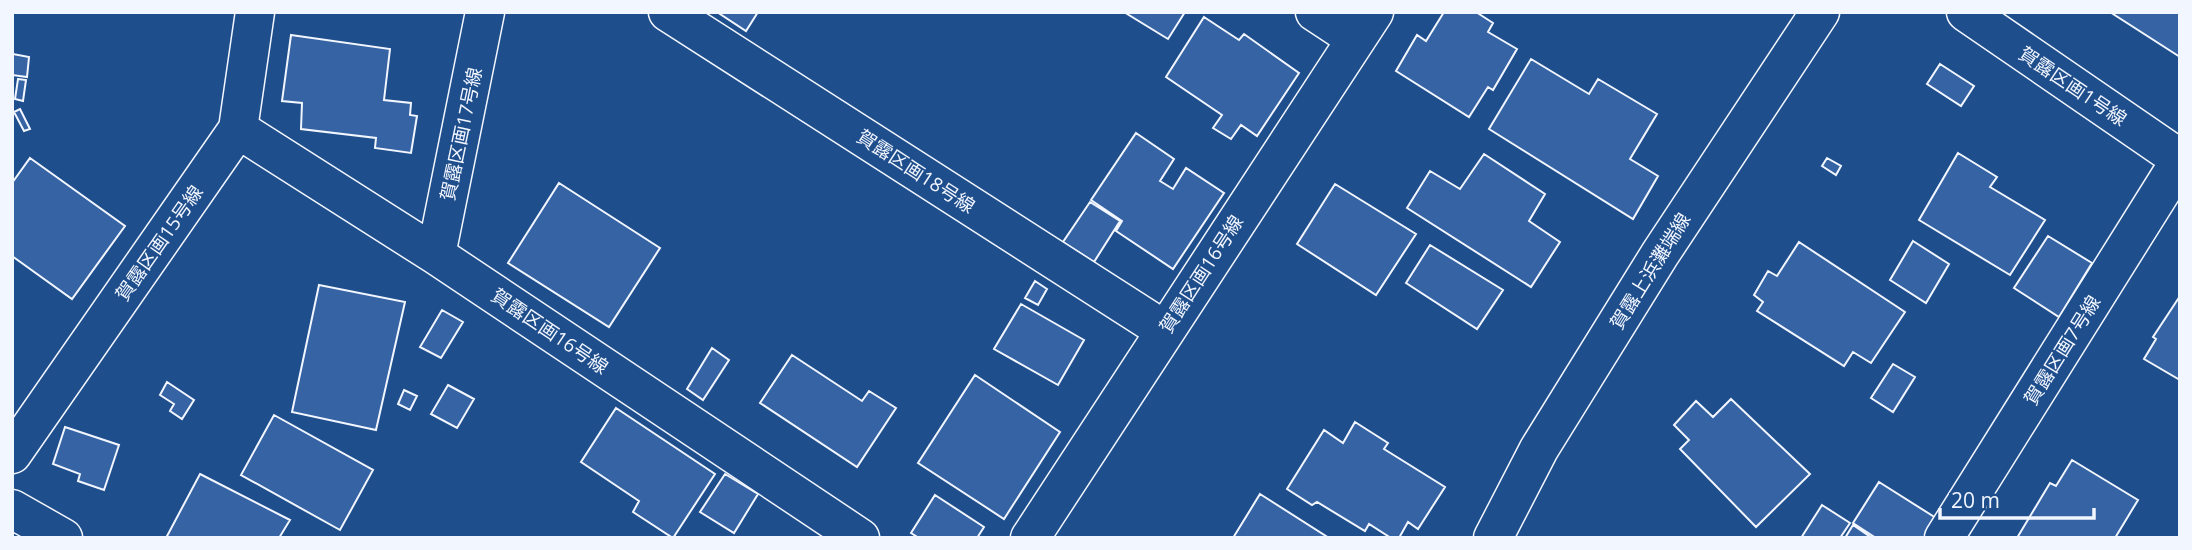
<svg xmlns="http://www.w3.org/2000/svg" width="2192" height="550" viewBox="0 0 2192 550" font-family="'Open Sans','Noto Sans JP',sans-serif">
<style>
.building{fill:#3563a3;stroke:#f2f6ff;stroke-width:2}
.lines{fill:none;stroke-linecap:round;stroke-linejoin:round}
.street-casing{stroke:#f2f6ff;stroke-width:41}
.secondary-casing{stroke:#f2f6ff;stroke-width:41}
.street{stroke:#1f4e8c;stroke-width:38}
.secondary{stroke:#1f4e8c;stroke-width:38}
.labels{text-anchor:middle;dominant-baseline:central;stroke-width:5;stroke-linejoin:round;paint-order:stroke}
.street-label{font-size:19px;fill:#f2f6ff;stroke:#1f4e8c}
</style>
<rect width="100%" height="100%" fill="#1f4e8c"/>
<path class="building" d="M 717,12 L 758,12 L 746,31 Z
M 1124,12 L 1185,12 L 1168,39 Z
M 1444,12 L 1476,12 L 1493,23 L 1488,32 L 1517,49 L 1493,90 L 1488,87 L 1469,117 L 1396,71 L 1417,35 L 1426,41 Z
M 2110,12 L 2180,12 L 2180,57 Z
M 1204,17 L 1239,40 L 1244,34 L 1299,73 L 1257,136 L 1241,125 L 1231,139 L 1213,128 L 1222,115 L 1166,77 Z
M 291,35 L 390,49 L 384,100 L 411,103 L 410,115 L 417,116 L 411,153 L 375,148 L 376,138 L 301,129 L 302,103 L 282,101 Z
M 13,54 L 29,57 L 27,77 L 12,75 Z
M 1531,59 L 1589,94 L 1598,79 L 1657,114 L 1630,159 L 1658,176 L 1633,219 L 1489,129 Z
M 1940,64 L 1974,86 L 1961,106 L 1927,84 Z
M 18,79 L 26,80 L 23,101 L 15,99 Z
M 20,109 L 30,129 L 24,131 L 14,112 Z
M 1136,133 L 1174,159 L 1160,181 L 1173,189 L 1186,168 L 1224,193 L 1173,269 L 1116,231 L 1122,221 L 1091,200 Z
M 1958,153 L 1997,177 L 1990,187 L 2045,220 L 2010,275 L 1919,220 Z
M 1484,154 L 1545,194 L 1529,221 L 1560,242 L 1531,287 L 1407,208 L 1430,171 L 1460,189 Z
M 30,158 L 125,226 L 72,299 L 12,256 L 12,183 Z
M 1827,158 L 1841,166 L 1836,175 L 1822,166 Z
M 559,183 L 660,248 L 609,327 L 508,263 Z
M 1335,184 L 1416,234 L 1376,295 L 1297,244 Z
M 1090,202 L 1120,221 L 1094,262 L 1063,242 Z
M 2048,236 L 2092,263 L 2059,317 L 2014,288 Z
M 1913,241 L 1949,264 L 1926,303 L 1890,280 Z
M 1799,242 L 1905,312 L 1871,363 L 1853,352 L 1844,366 L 1757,311 L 1763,302 L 1754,295 L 1768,271 L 1777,276 Z
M 1430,245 L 1503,290 L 1477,329 L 1406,283 Z
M 1035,281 L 1047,289 L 1038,305 L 1025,298 Z
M 319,285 L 405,302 L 376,430 L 292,412 Z
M 2180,296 L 2180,380 L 2144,359 L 2156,339 L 2153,337 Z
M 1021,304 L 1084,340 L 1058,385 L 994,349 Z
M 442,310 L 463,322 L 441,358 L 420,347 Z
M 712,348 L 729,360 L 703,400 L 687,389 Z
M 792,355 L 862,401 L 869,391 L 896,408 L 857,467 L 760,403 Z
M 1893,364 L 1915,377 L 1893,412 L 1871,398 Z
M 975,375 L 1060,432 L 1004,519 L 918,463 Z
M 167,382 L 194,400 L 182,419 L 170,411 L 174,404 L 160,395 Z
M 448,385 L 474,399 L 457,428 L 431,414 Z
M 404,390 L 417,396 L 410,410 L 398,404 Z
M 1731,399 L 1810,474 L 1756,527 L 1680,449 L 1689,440 L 1674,425 L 1696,401 L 1713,417 Z
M 616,408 L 715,474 L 673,538 L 633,512 L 639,501 L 581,462 Z
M 274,415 L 373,470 L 340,530 L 241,475 Z
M 1355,422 L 1388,443 L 1384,449 L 1445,487 L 1418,529 L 1408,522 L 1399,538 L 1391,538 L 1369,524 L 1365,531 L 1317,502 L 1312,505 L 1287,489 L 1324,430 L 1343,443 Z
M 65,427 L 119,445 L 104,490 L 78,481 L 80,474 L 53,464 Z
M 2072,460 L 2138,500 L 2115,538 L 2017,538 L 2050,483 L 2056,486 Z
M 200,474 L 290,520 L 279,538 L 166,538 Z
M 725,474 L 758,494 L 734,533 L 700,512 Z
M 1879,482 L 1936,518 L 1924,538 L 1876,538 L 1853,523 Z
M 1260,494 L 1329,538 L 1233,538 Z
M 935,495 L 984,527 L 977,538 L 919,538 L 911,533 Z
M 1822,505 L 1850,523 L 1840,538 L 1801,538 Z
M 1853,525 L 1872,538 L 1845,538 Z"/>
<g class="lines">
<g class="street-casing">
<path id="street" d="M 668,12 L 1164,330
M 1315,12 L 1356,39
M 1966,12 L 2180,159
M 238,129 L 436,255 L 860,538
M 436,255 L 485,12
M 12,454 L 238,129 L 255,12
M 12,509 L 63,538
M 1030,538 L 1374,12
M 1944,538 L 2180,161"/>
</g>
<g class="secondary-casing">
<path id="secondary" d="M 1493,538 L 1539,449 L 1660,254 L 1820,12"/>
</g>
<use href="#street" class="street"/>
<use href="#secondary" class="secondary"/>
</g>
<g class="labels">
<g class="street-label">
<text transform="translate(2073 86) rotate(34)">賀露区画1号線</text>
<text transform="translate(461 134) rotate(-78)">賀露区画17号線</text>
<text transform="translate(916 171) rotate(33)">賀露区画18号線</text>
<text transform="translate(159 243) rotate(-55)">賀露区画15号線</text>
<text transform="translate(1650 271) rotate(-58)">賀露上浜灘端線</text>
<text transform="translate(1201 274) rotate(-57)">賀露区画16号線</text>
<text transform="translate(550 331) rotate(34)">賀露区画16号線</text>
<text transform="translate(2062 350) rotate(-58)">賀露区画7号線</text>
</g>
</g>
<rect width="2192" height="550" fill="none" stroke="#f2f6ff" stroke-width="28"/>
<path d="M1940 508v10h154v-10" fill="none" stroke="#f2f6ff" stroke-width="3.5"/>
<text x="1951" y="508" font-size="21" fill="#f2f6ff" stroke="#1f4e8c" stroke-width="5" paint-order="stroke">20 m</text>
</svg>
